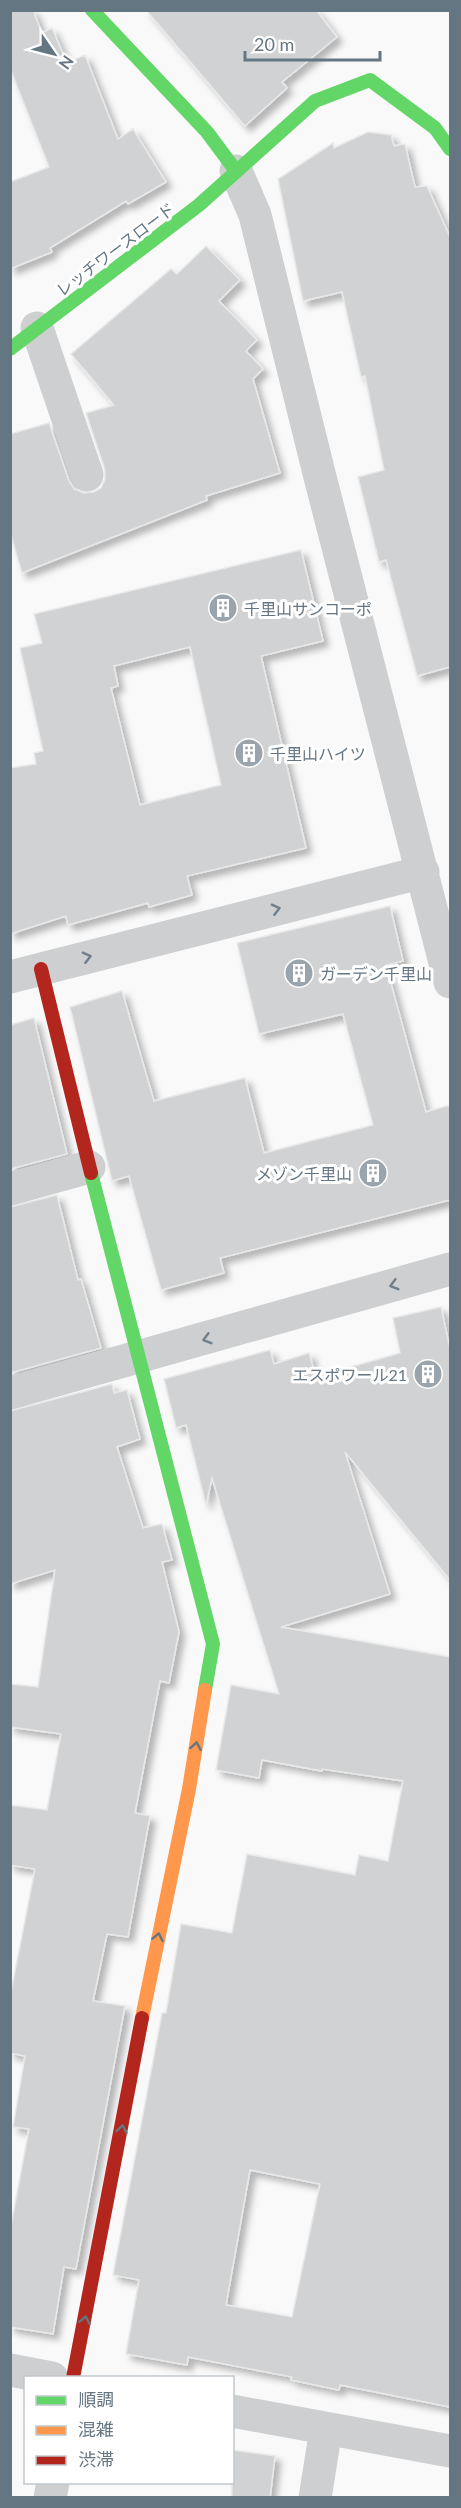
<svg xmlns="http://www.w3.org/2000/svg" width="461" height="2508" viewBox="0 0 461 2508" font-family="Lato,'Noto Sans JP',sans-serif">
<style>
.building{fill:#d0d2d3;stroke:#e8e8e8;stroke-width:1.5;fill-rule:evenodd;filter:url(#shadow)}
.lines{fill:none;stroke-linecap:round;stroke-linejoin:round}
.street{stroke:#cecfd0;stroke-width:33}
.fast{stroke:#63d668;stroke-width:14}
.slow{stroke:#ff974d;stroke-width:14}
.jam{stroke:#b3261e;stroke-width:14}
.oneway{stroke:#707f8b}
.oneway2{stroke:#657683}
.labels{text-anchor:middle;dominant-baseline:central;stroke-width:6;stroke-linejoin:round;paint-order:stroke}
.street-label{font-size:16px;fill:#657683;stroke:#fff}
.poi-label{font-size:16px;fill:#657683;stroke:#fff;text-anchor:start}
</style>
<defs>
<filter id="shadow"><feDropShadow dx="5.5" dy="5.5" stdDeviation="3" flood-color="#0004"/></filter>
</defs>
<rect width="100%" height="100%" fill="#f9f9f9"/>
<path class="building" d="M 10,10 L 33,10 L 42,33 L 52,28 L 67,63 L 85,55 L 118,139 L 133,129 L 166,182 L 128,204 L 126,201 L 50,248 L 52,252 L 10,269 L 10,182 L 49,167 L 10,68 Z
M 146,10 L 316,10 L 337,37 L 282,82 L 287,88 L 245,126 Z
M 368,132 L 391,135 L 394,146 L 405,144 L 415,187 L 427,186 L 450,237 L 450,667 L 417,676 L 386,560 L 379,562 L 358,477 L 384,470 L 365,376 L 361,377 L 342,292 L 303,301 L 278,179 L 333,143 L 334,148 Z
M 206,246 L 240,280 L 219,301 L 257,340 L 246,351 L 263,369 L 253,379 L 280,473 L 206,496 L 207,500 L 22,573 L 10,532 L 10,434 L 49,423 L 69,481 L 74,489 L 84,493 L 94,492 L 101,488 L 105,479 L 105,470 L 86,413 L 114,405 L 71,354 L 171,269 L 177,274 Z
M 301,550 L 323,641 L 261,656 L 306,848 L 187,876 L 192,895 L 149,907 L 148,903 L 68,925 L 66,916 L 10,934 L 10,768 L 36,764 L 34,753 L 43,751 L 20,648 L 42,643 L 34,614 ZM 190,647 L 221,785 L 140,805 L 111,688 L 118,686 L 114,666 Z
M 390,906 L 403,961 L 386,965 L 426,1112 L 450,1105 L 450,1200 L 220,1258 L 224,1273 L 161,1290 L 129,1176 L 112,1181 L 70,1007 L 122,991 L 154,1101 L 245,1078 L 264,1153 L 373,1125 L 343,1014 L 259,1034 L 237,943 Z
M 34,1018 L 67,1154 L 10,1169 L 10,1025 Z
M 57,1195 L 78,1280 L 81,1279 L 101,1348 L 10,1373 L 10,1207 Z
M 441,1307 L 450,1349 L 450,1580 L 345,1452 L 390,1594 L 281,1627 L 450,1657 L 450,2407 L 340,2385 L 339,2390 L 291,2380 L 292,2377 L 188,2357 L 187,2365 L 126,2354 L 139,2280 L 113,2275 L 162,2013 L 166,2013 L 181,1924 L 232,1933 L 247,1854 L 355,1875 L 359,1855 L 388,1861 L 403,1781 L 322,1769 L 322,1771 L 262,1760 L 259,1778 L 216,1770 L 231,1685 L 279,1694 L 212,1478 L 206,1505 L 186,1425 L 176,1428 L 164,1379 L 270,1350 L 274,1364 L 309,1353 L 316,1377 L 400,1353 L 393,1318 ZM 250,2170 L 320,2184 L 292,2317 L 226,2305 Z
M 112,1384 L 114,1393 L 127,1390 L 140,1439 L 117,1447 L 143,1528 L 162,1524 L 172,1560 L 162,1562 L 179,1632 L 169,1683 L 160,1681 L 135,1813 L 150,1816 L 128,1937 L 107,1934 L 93,2001 L 125,2006 L 76,2269 L 64,2267 L 53,2334 L 10,2327 L 10,2231 L 29,2129 L 13,2127 L 25,2056 L 10,2053 L 10,1997 L 35,1869 L 10,1865 L 10,1805 L 47,1810 L 61,1734 L 10,1727 L 10,1684 L 38,1687 L 55,1570 L 10,1584 L 10,1411 Z
M 232,2450 L 275,2456 L 270,2498 L 232,2498 Z"/>
<g class="lines">
<path class="street" d="M 236,171 L 255,215 L 320,477 L 450,982
M 37,328 L 87,475
M 10,977 L 423,872
M 10,1189 L 89,1167
M 10,1393 L 450,1269
M 10,2370 L 52,2378
M 232,2411 L 450,2451
M 50,2498 L 53,2482
M 315,2498 L 326,2429"/>
<path class="fast" d="M 92,10 L 207,132 L 236,171
M 10,349 L 199,205 L 315,101 L 370,80 L 435,128 L 450,149
M 91,1173 L 213,1644 L 205,1690"/>
<path class="slow" d="M 142,2018 L 189,1789 L 205,1690"/>
<path class="jam" d="M 41,969 L 91,1173
M 73,2378 L 142,2018"/>
</g>
<defs><path id="oneway-chevron" d="M-2-3.5L2.5 0L-2 3.5" fill="none" stroke-width="1.6" stroke-linecap="round" stroke-linejoin="round" transform="scale(1.5)"/></defs>
<g class="oneway">
<use href="#oneway-chevron" transform="translate(276 909) rotate(-14)"/>
<use href="#oneway-chevron" transform="translate(87 957) rotate(-14)"/>
<use href="#oneway-chevron" transform="translate(394 1285) rotate(164)"/>
<use href="#oneway-chevron" transform="translate(207 1339) rotate(164)"/>
</g>
<g class="oneway2">
<use href="#oneway-chevron" transform="translate(196 1746) rotate(-80)"/>
<use href="#oneway-chevron" transform="translate(158 1937) rotate(-78)"/>
<use href="#oneway-chevron" transform="translate(122 2129) rotate(-80)"/>
<use href="#oneway-chevron" transform="translate(85 2320) rotate(-79)"/>
</g>
<defs>
<g id="building-disc" transform="scale(1.5)"><circle r="9.5" fill="#99a4ac" stroke="#fff"/><path d="M-4-6H4V6H1V3H-1V6H-4ZM-2.5-4.3h1.7v1.8h-1.7ZM.8-4.3h1.7v1.8H.8ZM-2.5-1h1.7V.8h-1.7ZM.8-1h1.7V.8H.8Z" fill="#fff"/></g>
</defs>
<g fill-rule="evenodd">
<use href="#building-disc" x="223" y="608"/>
<use href="#building-disc" x="249" y="753"/>
<use href="#building-disc" x="299" y="973"/>
<use href="#building-disc" x="373" y="1173"/>
<use href="#building-disc" x="428" y="1374"/>
</g>
<g class="labels">
<g class="street-label">
<text transform="translate(115 249) rotate(-37)">レッチワースロード</text>
</g>
<g class="poi-label">
<text x="244" y="608">千里山サンコーポ</text>
<text x="270" y="753">千里山ハイツ</text>
<text x="320" y="973">ガーデン千里山</text>
<text x="352" y="1173" text-anchor="end">メゾン千里山</text>
<text x="407" y="1374" text-anchor="end">エスポワール21</text>
</g>
</g>
<rect width="461" height="2508" fill="none" stroke="#657683" stroke-width="24"/>
<rect x="24" y="2376" width="210" height="108" fill="#ffffff" stroke="#c1c8cd" stroke-width="1.5"/>
<rect x="36" y="2396" width="30" height="9" fill="#63d668" stroke="#c1c8cd" stroke-width="1.5"/>
<text x="78" y="2406" font-size="18" fill="#657683">順調</text>
<rect x="36" y="2426" width="30" height="9" fill="#ff974d" stroke="#c1c8cd" stroke-width="1.5"/>
<text x="78" y="2436" font-size="18" fill="#657683">混雑</text>
<rect x="36" y="2456" width="30" height="9" fill="#b3261e" stroke="#c1c8cd" stroke-width="1.5"/>
<text x="78" y="2466" font-size="18" fill="#657683">渋滞</text>
<g transform="translate(54 54) rotate(125)" stroke="#ffffff" stroke-width="4.5" paint-order="stroke">
<path d="M0-4.5L10 22L0 15L-10 22Z" fill="#657683"/>
<text y="-9" font-size="16" font-weight="bold" text-anchor="middle" fill="#657683">N</text>
</g>
<path d="M245 51v9h135v-9" fill="none" stroke="#657683" stroke-width="3"/>
<text x="254" y="51" font-size="18" fill="#657683" stroke="#ffffff" stroke-width="4.5" paint-order="stroke">20 m</text>
</svg>
